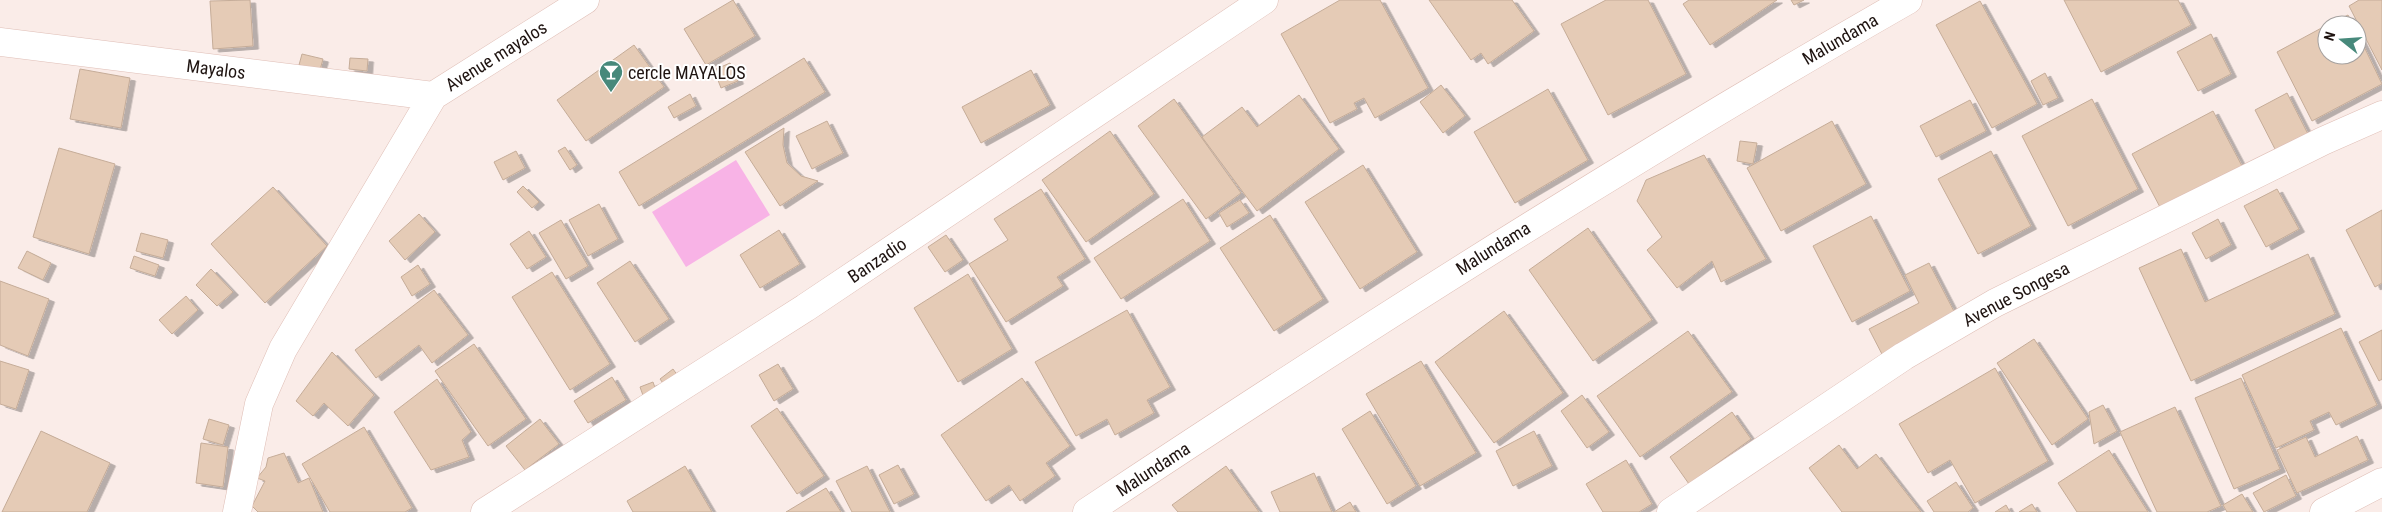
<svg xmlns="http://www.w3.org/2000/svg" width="2382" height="512" viewBox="0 0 2382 512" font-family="'Roboto Condensed',sans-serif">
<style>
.water{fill:#f8b3e6}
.building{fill:#e5cbb6;stroke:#c5ac98;filter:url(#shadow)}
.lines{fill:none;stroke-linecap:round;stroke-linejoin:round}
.minor-casing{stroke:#dfbeb6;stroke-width:29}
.minor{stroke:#fff;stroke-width:28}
.labels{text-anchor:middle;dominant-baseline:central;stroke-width:4;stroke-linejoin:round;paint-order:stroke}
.street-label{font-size:18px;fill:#1e1310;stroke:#fff}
.poi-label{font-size:18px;fill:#1e1310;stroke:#fff;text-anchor:start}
</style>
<defs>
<filter id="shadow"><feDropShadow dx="5.5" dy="3" stdDeviation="0" flood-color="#0004"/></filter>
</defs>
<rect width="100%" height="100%" fill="#faece8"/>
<path class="water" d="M 736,160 L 770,215 L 686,267 L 652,212 Z"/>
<path class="building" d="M 250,0 L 253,46 L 213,49 L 210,1 Z
M 733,0 L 755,36 L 706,65 L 684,29 Z
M 1340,0 L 1380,0 L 1428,88 L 1375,118 L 1364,98 L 1354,103 L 1357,109 L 1330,123 L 1281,34 Z
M 1429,0 L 1512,0 L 1534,31 L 1488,64 L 1481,53 L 1471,60 Z
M 1606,0 L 1648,0 L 1686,74 L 1608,115 L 1561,24 Z
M 1689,0 L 1777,0 L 1710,45 L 1683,4 Z
M 1791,0 L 1804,0 L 1794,5 Z
M 2064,0 L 2178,0 L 2191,25 L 2101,72 Z
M 2359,0 L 2382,0 L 2382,70 L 2349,6 Z
M 1980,1 L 2037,104 L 1992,128 L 1936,25 Z
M 2348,15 L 2353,25 L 2328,25 Z
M 2327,25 L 2327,55 L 2357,55 L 2357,32 L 2382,84 L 2312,121 L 2277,52 Z
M 2211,34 L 2231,74 L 2198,91 L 2177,52 Z
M 634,45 L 664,87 L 586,141 L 557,100 Z
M 302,54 L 323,59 L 320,70 L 299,65 Z
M 350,58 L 368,59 L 367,71 L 349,69 Z
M 804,58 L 825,92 L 639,206 L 619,172 Z
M 730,63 L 738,81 L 721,88 L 714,70 Z
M 80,69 L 130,78 L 121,128 L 70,119 Z
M 1031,70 L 1050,105 L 981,143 L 962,107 Z
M 2045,73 L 2058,98 L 2043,105 L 2031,81 Z
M 1441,85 L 1465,116 L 1443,133 L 1420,102 Z
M 1548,89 L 1588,160 L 1515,203 L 1474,132 Z
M 2287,93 L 2308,134 L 2276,151 L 2255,110 Z
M 690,94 L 696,106 L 674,118 L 668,107 Z
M 1299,95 L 1339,149 L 1257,211 L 1202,137 L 1242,107 L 1257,127 Z
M 1174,99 L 1241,193 L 1206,219 L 1138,126 Z
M 2092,99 L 2138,189 L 2068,226 L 2022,136 Z
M 1970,100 L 1986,131 L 1936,157 L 1920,126 Z
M 2213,111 L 2242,166 L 2161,209 L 2132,154 Z
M 827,121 L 843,153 L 812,169 L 796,136 Z
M 1832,121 L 1866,184 L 1781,231 L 1747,168 Z
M 784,128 L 783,145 L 787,163 L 801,176 L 818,181 L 780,206 L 745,152 Z
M 1110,131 L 1154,194 L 1086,242 L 1042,180 Z
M 1740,141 L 1757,143 L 1753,164 L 1737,161 Z
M 565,147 L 577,165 L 570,170 L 558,151 Z
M 59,148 L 115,164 L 89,254 L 33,237 Z
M 516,151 L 525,168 L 503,180 L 494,162 Z
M 1991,151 L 2031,226 L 1978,254 L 1938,179 Z
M 1704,155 L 1766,259 L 1721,282 L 1712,261 L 1677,288 L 1647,250 L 1662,237 L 1637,201 L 1646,180 Z
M 1363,165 L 1417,252 L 1360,289 L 1305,202 Z
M 523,186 L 539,202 L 532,208 L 517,192 Z
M 273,187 L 327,246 L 265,303 L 211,244 Z
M 1041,189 L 1085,259 L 1057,277 L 1063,286 L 1006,322 L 969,264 L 1008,240 L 994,219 Z
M 2277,189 L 2299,229 L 2266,247 L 2244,206 Z
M 1183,199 L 1210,241 L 1121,299 L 1094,258 Z
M 1240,200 L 1249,213 L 1227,227 L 1219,213 Z
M 599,204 L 618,239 L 588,256 L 569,220 Z
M 2382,210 L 2382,283 L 2375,287 L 2346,230 Z
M 419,214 L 435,232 L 405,260 L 389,241 Z
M 1270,215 L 1323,299 L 1274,331 L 1220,248 Z
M 1871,216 L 1910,291 L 1852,322 L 1813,246 Z
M 2218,219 L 2231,245 L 2206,259 L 2192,233 Z
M 561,220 L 588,266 L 566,279 L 539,233 Z
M 1588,228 L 1652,320 L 1593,361 L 1529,270 Z
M 779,230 L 800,264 L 760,288 L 740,255 Z
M 529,231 L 546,257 L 527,269 L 510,244 Z
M 141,233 L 168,240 L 163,258 L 136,251 Z
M 946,235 L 963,260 L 945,272 L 928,247 Z
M 2181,249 L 2205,302 L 2308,254 L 2335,314 L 2191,381 L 2139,268 Z
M 27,251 L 51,263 L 43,280 L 18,268 Z
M 134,256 L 159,265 L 155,276 L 130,268 Z
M 630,261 L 669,319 L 635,342 L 597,283 Z
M 1929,263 L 1959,321 L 1885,360 L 1869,329 L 1919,303 L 1905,275 Z
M 418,265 L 430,284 L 412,296 L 401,277 Z
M 211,269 L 233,292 L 217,306 L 196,285 Z
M 552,272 L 610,364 L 570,390 L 512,297 Z
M 968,274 L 1012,349 L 958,382 L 914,308 Z
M 0,281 L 49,299 L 28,356 L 0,345 Z
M 434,290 L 468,335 L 432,363 L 419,345 L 376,378 L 355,350 Z
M 186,296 L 198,310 L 172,334 L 159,320 Z
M 1127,310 L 1170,387 L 1147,400 L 1154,413 L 1115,435 L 1107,419 L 1076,436 L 1035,362 Z
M 1504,311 L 1563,393 L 1494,443 L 1435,362 Z
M 2341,328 L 2377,405 L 2336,425 L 2329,412 L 2310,421 L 2314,430 L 2276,448 L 2242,375 Z
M 2382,330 L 2382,379 L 2379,381 L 2359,342 Z
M 1688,331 L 1732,392 L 1640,457 L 1597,396 Z
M 2034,339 L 2088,419 L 2052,445 L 1997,363 Z
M 474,344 L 526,419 L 488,446 L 435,371 Z
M 332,352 L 374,395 L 348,426 L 324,403 L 313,416 L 296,401 Z
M 0,361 L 29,370 L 16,409 L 0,404 Z
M 1421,361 L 1476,453 L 1420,486 L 1366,394 Z
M 778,364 L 793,389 L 774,401 L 759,375 Z
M 1995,368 L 2048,461 L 1975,503 L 1950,460 L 1928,473 L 1899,424 Z
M 673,369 L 678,376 L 665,386 L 660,379 Z
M 612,377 L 626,400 L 588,423 L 574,401 Z
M 1022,378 L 1070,446 L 1046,463 L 1055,476 L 1020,501 L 1009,485 L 986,501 L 941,435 Z
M 2241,378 L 2280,469 L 2234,489 L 2195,398 Z
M 437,379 L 471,432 L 462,440 L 469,457 L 431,470 L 394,412 Z
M 653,382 L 658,396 L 645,401 L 640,387 Z
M 1582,395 L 1609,432 L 1587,448 L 1561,411 Z
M 2103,405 L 2117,431 L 2094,444 L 2089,412 Z
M 2175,407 L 2221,506 L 2207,512 L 2157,512 L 2120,432 Z
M 777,408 L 824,476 L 797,494 L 751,426 Z
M 1370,411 L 1416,486 L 1387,504 L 1342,429 Z
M 1732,412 L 1751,439 L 1689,484 L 1670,457 Z
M 209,419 L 229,425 L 223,445 L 203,439 Z
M 540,419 L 559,444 L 525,470 L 506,446 Z
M 364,427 L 412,508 L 405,512 L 330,512 L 302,464 Z
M 41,431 L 110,463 L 87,512 L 2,512 Z
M 1534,431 L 1552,466 L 1513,486 L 1496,451 Z
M 2357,436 L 2368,460 L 2297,493 L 2277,450 L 2306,437 L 2315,457 Z
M 201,443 L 228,447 L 223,487 L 196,483 Z
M 1839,445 L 1857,469 L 1876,454 L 1921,512 L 1842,512 L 1809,468 Z
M 2109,450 L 2148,512 L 2077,512 L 2058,483 Z
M 284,453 L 298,483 L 309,478 L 323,512 L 258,512 L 252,506 L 265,481 L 257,478 L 266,467 L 268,458 Z
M 1626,460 L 1652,504 L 1639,512 L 1603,512 L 1586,484 Z
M 898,465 L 914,494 L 894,504 L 879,475 Z
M 685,466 L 712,512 L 633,512 L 627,501 Z
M 867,466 L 890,512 L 852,512 L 836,481 Z
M 1226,466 L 1259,512 L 1178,512 L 1172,505 Z
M 1314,473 L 1332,512 L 1280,512 L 1271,492 Z
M 2286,475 L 2296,496 L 2264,512 L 2253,493 Z
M 1956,482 L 1973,508 L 1968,512 L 1934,512 L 1927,501 Z
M 826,488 L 841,512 L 786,512 Z
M 2242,494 L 2253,512 L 2227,512 L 2223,505 Z
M 1350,502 L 1356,512 L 1334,512 Z
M 2032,504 L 2037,512 L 2019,512 Z
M 2006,505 L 2010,512 L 1995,512 Z"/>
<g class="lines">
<g class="minor-casing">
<path id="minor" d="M 0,42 L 433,96
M 237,512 L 259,404 L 283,349 L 433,96 L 585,0
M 485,512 L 805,308 L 1264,0
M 1087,512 C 1356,333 1628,160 1908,0
M 1671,512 L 1904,356 L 1995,303 L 2323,141 L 2382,115
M 2324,512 L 2382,482"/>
</g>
<use href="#minor" class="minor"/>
</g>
<defs>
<g id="bar-pin" transform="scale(1.25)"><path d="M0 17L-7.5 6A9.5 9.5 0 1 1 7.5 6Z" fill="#47897b" stroke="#fff"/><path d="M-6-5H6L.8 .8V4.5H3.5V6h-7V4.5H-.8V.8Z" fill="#fff"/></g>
</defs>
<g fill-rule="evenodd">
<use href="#bar-pin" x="611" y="72"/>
</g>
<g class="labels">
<g class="street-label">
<text transform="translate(1840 39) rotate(-30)">Malundama</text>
<text transform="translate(496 56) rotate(-32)">Avenue mayalos</text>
<text transform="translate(216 69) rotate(7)">Mayalos</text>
<text transform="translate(1493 248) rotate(-32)">Malundama</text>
<text transform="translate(877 260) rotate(-34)">Banzadio</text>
<text transform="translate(2016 294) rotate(-28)">Avenue Songesa</text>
<text transform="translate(1153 469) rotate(-33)">Malundama</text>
</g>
<g class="poi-label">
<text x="628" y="72">cercle MAYALOS</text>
</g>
</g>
<g transform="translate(2342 40) rotate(287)"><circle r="24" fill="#ffffff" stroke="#a5a19f"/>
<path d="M0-4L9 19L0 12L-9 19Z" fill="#47897b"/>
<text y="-8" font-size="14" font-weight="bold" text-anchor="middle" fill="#1e1310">N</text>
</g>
</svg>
